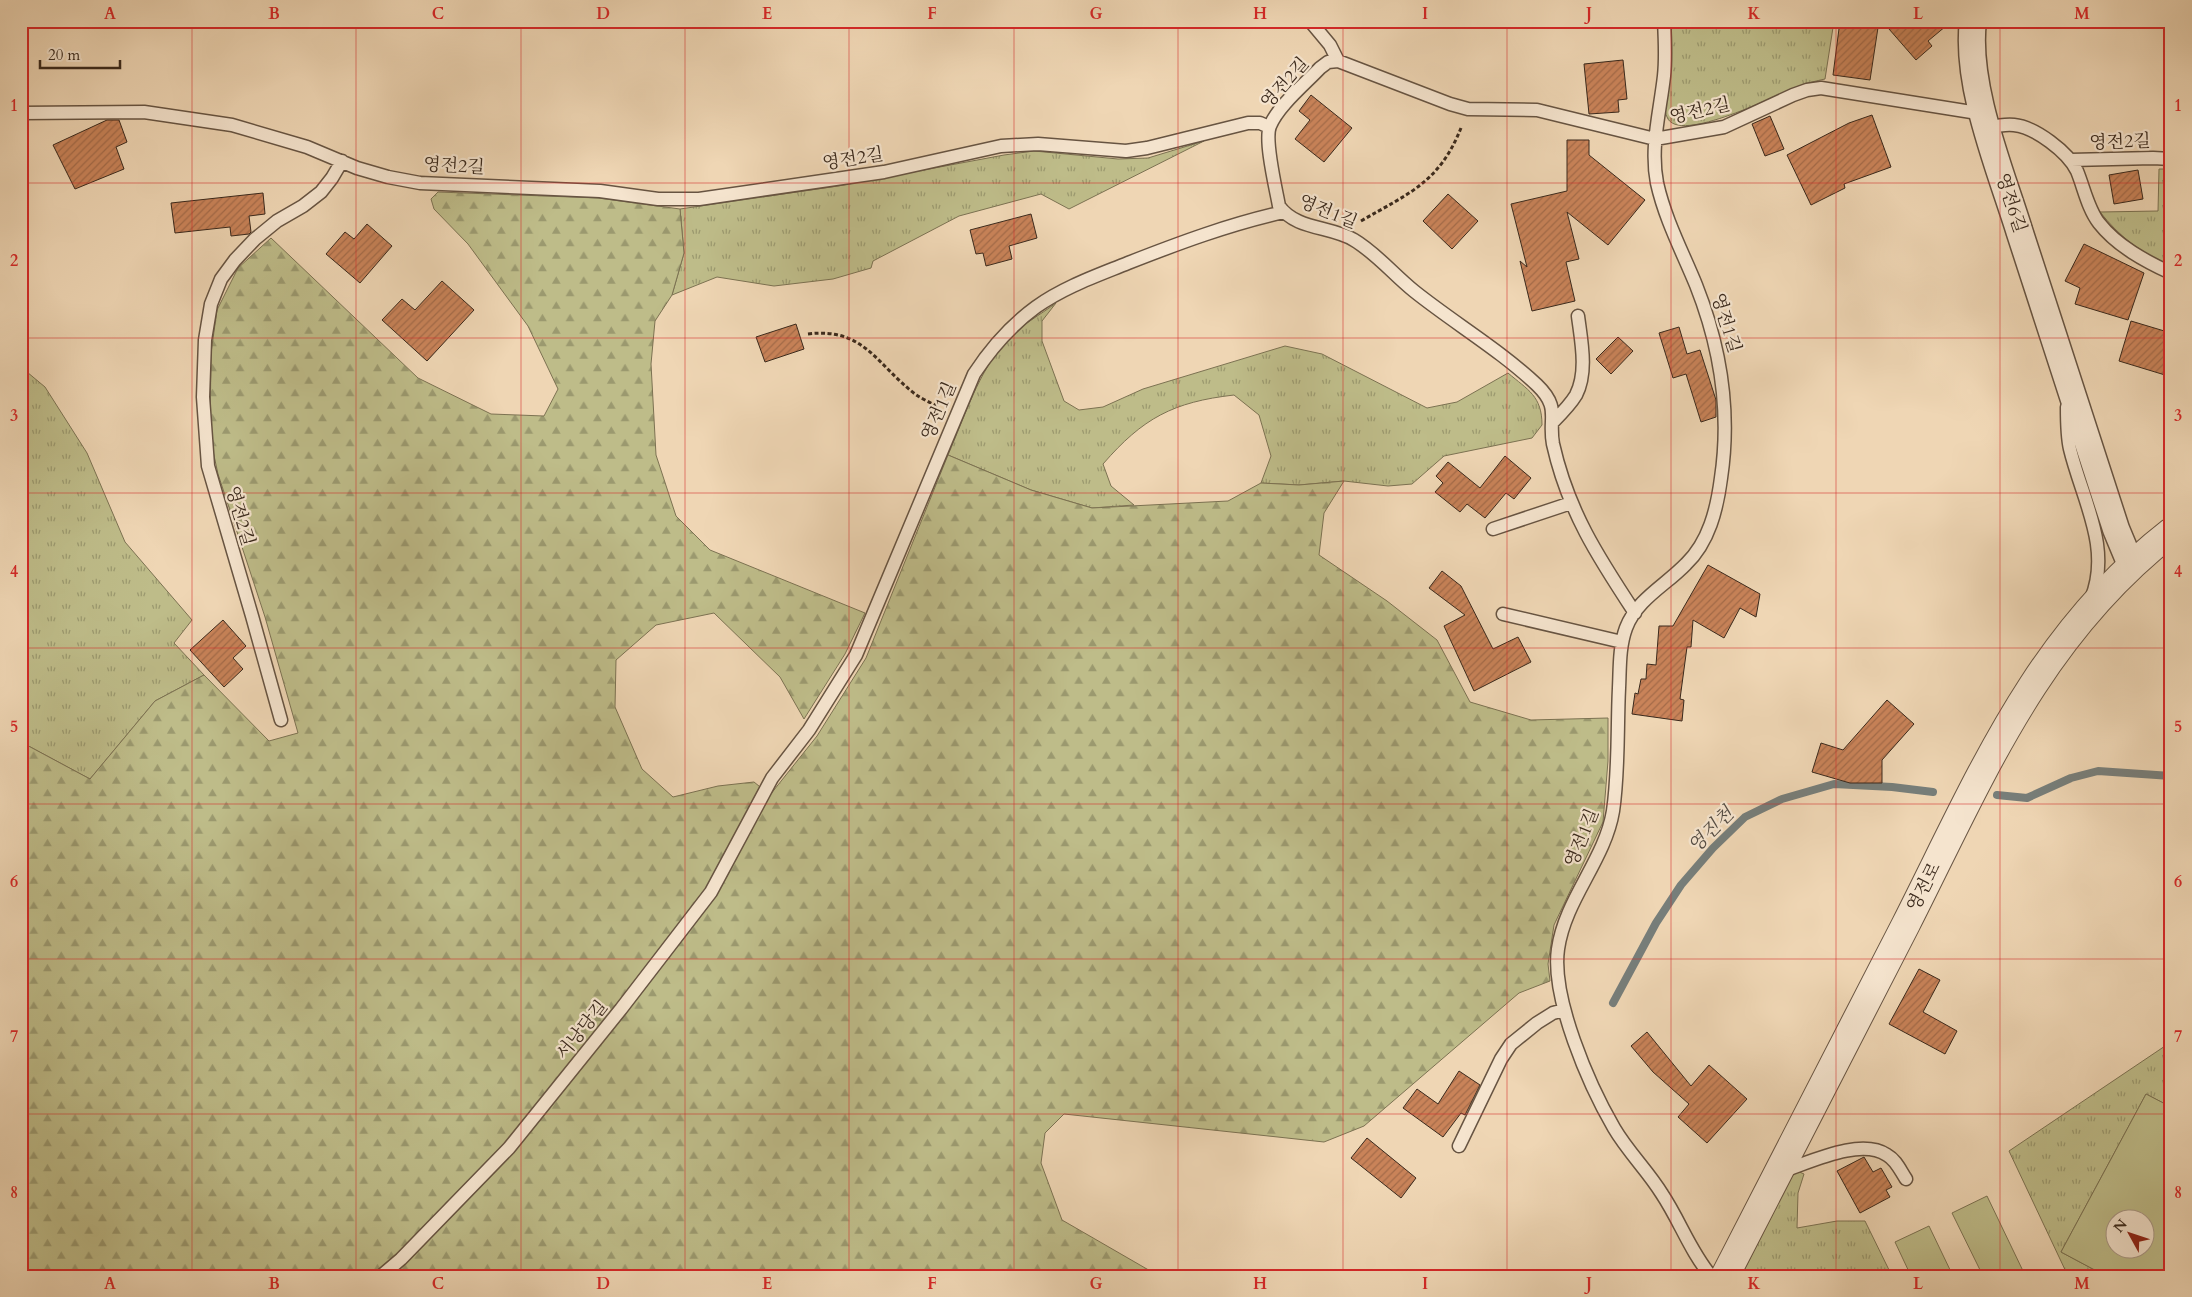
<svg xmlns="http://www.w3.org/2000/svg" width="2192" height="1297" viewBox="0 0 2192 1297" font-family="Cardo,'Noto Serif KR',serif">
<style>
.grass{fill:url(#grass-tufts);stroke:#7c7252}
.forest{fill:url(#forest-firs);stroke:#7c7252}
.garden{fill:#bebc89;stroke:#7c7252;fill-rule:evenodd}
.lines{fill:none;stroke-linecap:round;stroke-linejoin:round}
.stream{stroke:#777e7a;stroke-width:8}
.building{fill:url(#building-hatch);stroke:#3a291c}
.service-casing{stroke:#675442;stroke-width:15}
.minor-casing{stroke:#675442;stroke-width:29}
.tertiary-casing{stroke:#675442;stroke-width:30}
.path{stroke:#3a291c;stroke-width:3;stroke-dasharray:4 2.5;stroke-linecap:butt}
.service{stroke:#f5e4ce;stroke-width:12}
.minor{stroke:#f5e4ce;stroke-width:26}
.tertiary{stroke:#f5e4ce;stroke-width:28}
.grid{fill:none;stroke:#d62828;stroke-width:1;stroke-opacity:0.55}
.labels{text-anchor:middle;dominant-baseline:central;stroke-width:4.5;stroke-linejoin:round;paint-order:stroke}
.street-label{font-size:18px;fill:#3a291c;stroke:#f5e4ce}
.water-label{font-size:19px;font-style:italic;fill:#544c43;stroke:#f5e4ce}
.neatline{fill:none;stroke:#d62828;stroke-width:2}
.grid-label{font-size:16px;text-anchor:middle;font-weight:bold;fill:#d62828}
</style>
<defs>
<pattern id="grass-tufts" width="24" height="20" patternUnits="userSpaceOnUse" patternTransform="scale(1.25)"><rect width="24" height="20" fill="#bebc89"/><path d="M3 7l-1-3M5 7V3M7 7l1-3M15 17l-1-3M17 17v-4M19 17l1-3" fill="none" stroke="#9b996f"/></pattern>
<pattern id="forest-firs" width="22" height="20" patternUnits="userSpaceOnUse" patternTransform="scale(1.25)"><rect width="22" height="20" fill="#bebc89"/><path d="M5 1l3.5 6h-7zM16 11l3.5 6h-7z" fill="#9b996f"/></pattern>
<pattern id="building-hatch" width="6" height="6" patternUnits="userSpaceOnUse" patternTransform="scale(1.25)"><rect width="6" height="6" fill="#c98359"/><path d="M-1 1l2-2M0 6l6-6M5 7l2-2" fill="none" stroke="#a46b49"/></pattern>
</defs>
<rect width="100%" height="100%" fill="#efd6b4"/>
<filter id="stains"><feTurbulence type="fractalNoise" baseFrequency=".004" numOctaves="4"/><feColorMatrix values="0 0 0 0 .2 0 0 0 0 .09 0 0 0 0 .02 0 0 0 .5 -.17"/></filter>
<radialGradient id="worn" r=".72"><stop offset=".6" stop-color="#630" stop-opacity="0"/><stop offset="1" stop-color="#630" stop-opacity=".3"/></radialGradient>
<path class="grass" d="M 1671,21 L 1834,21 L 1825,79 C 1816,81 1807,83 1799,86 C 1780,93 1678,146 1667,117 C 1664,111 1666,104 1667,98 C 1672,70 1672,50 1671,21 Z
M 1204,141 L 1069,209 L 1041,194 L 959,216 L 873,261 L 871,268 L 833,279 L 774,286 L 717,277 L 672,295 L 684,253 L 680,209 L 838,186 L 1004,155 L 1034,151 L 1118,159 L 1148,158 Z
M 2159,169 L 2171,169 L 2171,265 C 2141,254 2119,236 2100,212 L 2158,211 Z
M 1056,303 L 1042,321 L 1042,341 L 1064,401 L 1079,410 L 1103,407 L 1143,389 L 1285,346 L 1322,354 L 1427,408 L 1457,402 L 1508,373 C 1528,390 1542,396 1542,425 L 1532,438 L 1444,456 L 1412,484 L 1388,486 L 1344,481 L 1299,485 L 1261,483 L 1271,456 L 1259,415 L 1234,395 C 1173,402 1143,418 1103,464 L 1111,486 L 1134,505 L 1092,508 L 1031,490 L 948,455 C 965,416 978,372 1007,340 C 1021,325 1040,315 1056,303 Z
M 21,367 L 45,387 L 87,453 L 125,542 L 192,620 L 174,643 L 204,675 L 155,701 L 90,779 L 21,742 Z
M 2171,1042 L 2171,1107 L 2146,1094 L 2061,1252 L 2106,1276 L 2068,1276 L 2009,1151 Z
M 1795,1170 L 1804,1174 L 1798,1193 L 1797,1228 L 1837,1221 L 1865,1221 L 1892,1276 L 1741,1276 Z"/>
<path class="forest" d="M 438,192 L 598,198 L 680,209 L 684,253 L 672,295 L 655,321 L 651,364 L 656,455 L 676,516 L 710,550 L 865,613 L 845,654 L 804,719 L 780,677 L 714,613 L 656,625 L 616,660 L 615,707 L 642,769 L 673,797 L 718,786 L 754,782 L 770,795 L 817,736 L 866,658 L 948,455 L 1031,490 L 1092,508 L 1228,501 L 1261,483 L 1299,485 L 1344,481 L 1324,513 L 1319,555 L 1387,601 L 1437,640 L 1470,702 L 1531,720 L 1608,718 L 1608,761 L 1603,822 L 1554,925 L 1548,964 L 1550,981 L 1519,993 L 1364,1126 L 1324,1142 L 1064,1114 L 1045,1133 L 1041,1163 L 1062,1220 L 1159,1276 L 21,1276 L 21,742 L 90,779 L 155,701 L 204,675 L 269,741 L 298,733 L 265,617 L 218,474 L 210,437 L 211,353 L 217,310 L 238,268 L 271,238 L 418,378 L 491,414 L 544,416 L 558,389 L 528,326 L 468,244 L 434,209 L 431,199 Z"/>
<path class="garden" d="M 2146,1094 L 2171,1107 L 2171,1276 L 2106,1276 L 2061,1252 ZM 2114,1220 L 2144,1220 L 2144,1250 L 2114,1250 Z
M 1987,1196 L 2024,1273 L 2019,1276 L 1983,1276 L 1952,1213 Z
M 1929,1226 L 1953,1276 L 1911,1276 L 1895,1242 Z"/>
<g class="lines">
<path class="stream" d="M 1997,795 L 2027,798 L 2071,778 L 2098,771 L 2171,776
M 1613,1003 L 1656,923 L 1681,885 L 1713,848 L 1745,817 L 1782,799 L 1834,784 L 1892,787 L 1933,792"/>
</g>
<path class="building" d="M 1840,21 L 1879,21 L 1870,80 L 1833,75 Z
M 1882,21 L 1952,21 L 1928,41 L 1932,46 L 1916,60 Z
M 1623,60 L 1627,99 L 1618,100 L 1619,112 L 1589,114 L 1584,64 Z
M 1311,95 L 1352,128 L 1324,162 L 1295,139 L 1310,120 L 1299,111 Z
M 1872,115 L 1891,167 L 1844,184 L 1845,188 L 1811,205 L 1787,155 L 1849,123 Z
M 1770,116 L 1784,149 L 1765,156 L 1752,124 Z
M 107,120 L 119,120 L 127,142 L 116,147 L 124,169 L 75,189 L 53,145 Z
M 1567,140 L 1589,140 L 1589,155 L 1645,200 L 1608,245 L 1567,212 L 1579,259 L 1566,262 L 1575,301 L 1532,311 L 1520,261 L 1527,267 L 1511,204 L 1567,191 Z
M 2138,170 L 2143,199 L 2114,204 L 2109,175 Z
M 263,193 L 265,214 L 249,216 L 251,232 L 249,234 L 231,236 L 230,227 L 175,233 L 171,203 Z
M 1448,194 L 1478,221 L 1452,249 L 1423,221 Z
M 1031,214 L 1037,238 L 1009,246 L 1012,259 L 986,266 L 983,253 L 976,254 L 970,230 Z
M 367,224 L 392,246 L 360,283 L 326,254 L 345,232 L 354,239 Z
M 2084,244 L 2144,273 L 2128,320 L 2075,304 L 2080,288 L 2065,281 Z
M 442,281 L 474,310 L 427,361 L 382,320 L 402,299 L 415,310 Z
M 2131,321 L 2171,333 L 2171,355 L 2165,375 L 2119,361 Z
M 796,324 L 804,349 L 765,362 L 756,337 Z
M 1679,327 L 1687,354 L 1700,350 L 1716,400 L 1716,417 L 1701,422 L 1686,374 L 1673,378 L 1659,333 Z
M 1618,337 L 1633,351 L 1611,374 L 1596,359 Z
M 1505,456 L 1531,478 L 1514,499 L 1506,493 L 1485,518 L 1467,504 L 1460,512 L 1435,492 L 1443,483 L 1436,476 L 1448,462 L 1480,488 Z
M 1708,565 L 1760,594 L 1756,617 L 1740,608 L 1724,638 L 1693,620 L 1691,647 L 1687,647 L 1680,699 L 1684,700 L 1682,721 L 1632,714 L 1635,693 L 1638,694 L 1641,679 L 1646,679 L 1647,664 L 1656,665 L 1659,626 L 1673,626 Z
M 1442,571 L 1461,586 L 1493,649 L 1518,637 L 1531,662 L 1474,691 L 1444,626 L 1465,615 L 1429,588 Z
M 223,620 L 246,646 L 233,658 L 243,669 L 224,687 L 190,650 Z
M 1887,700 L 1914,724 L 1882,760 L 1882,783 L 1850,783 L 1812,772 L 1821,743 L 1843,750 Z
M 1919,969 L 1940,980 L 1923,1012 L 1957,1031 L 1945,1054 L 1889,1024 Z
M 1647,1032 L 1691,1086 L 1709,1065 L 1747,1099 L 1707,1143 L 1678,1117 L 1689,1104 L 1653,1072 L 1631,1046 Z
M 1459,1071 L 1480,1085 L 1465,1115 L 1461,1113 L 1443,1137 L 1403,1108 L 1417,1089 L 1438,1104 Z
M 1367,1138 L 1416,1178 L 1401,1198 L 1351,1158 Z
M 1864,1157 L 1873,1172 L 1881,1168 L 1892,1187 L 1886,1190 L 1890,1197 L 1860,1213 L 1837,1171 Z"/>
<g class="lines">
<g class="service-casing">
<path id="service" d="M 1310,21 L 1330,45 L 1338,61
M 1664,21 C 1665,39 1666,58 1664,76 C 1660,112 1650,147 1657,183 C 1665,219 1682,251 1696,285 C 1721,348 1731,411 1721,478 C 1717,509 1709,542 1686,564 C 1666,585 1637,599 1626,628 C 1619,647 1620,668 1619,688 C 1617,729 1619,771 1613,811 C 1605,860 1565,899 1558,949 C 1551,998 1589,1085 1614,1128 C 1628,1152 1648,1171 1662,1194 C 1680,1221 1690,1251 1711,1276
M 21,113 L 144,112 L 232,125 L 307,147 L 357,168 L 388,177 L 420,183 L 600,191 L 658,199 L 699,199 L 884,172 L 1001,146 L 1038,144 L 1126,151 L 1147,148 L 1248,123 L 1260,123 L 1269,127
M 1988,128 C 1996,126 2005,124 2014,125 C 2035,127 2068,152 2077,171 C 2084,188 2088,209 2099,223 C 2117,246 2145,261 2171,273
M 2071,160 L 2153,158 L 2171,159
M 2067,407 C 2067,421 2067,436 2070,449 C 2082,499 2112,548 2091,599
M 1553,422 C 1561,414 1570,405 1576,395 C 1588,372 1581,340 1578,316
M 1493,529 L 1571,503
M 1635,613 C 1598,557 1568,511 1553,444 C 1548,418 1561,408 1537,385 C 1500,350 1454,323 1414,291 C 1394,275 1376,253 1354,240 C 1331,226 1296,230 1279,206 C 1276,189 1264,140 1270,126 C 1278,106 1305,84 1320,68 L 1328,62 L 1338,61 L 1450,104 L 1468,109 L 1537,110 L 1655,139 L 1724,127 L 1793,95 L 1807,90 L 1821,88 L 1984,114
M 1503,614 L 1622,642
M 281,720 L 252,616 L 208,466 L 203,397 L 205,340 L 211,304 L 221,279 L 235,260 L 255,239 L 277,221 L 303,206 L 321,192 L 332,178 L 342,161
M 1459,1146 L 1501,1059 L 1511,1044 L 1537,1023 L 1553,1013 L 1564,1010
M 1780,1172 C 1809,1163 1860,1137 1887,1155 C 1896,1160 1900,1170 1906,1179
M 381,1276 L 401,1259 L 509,1148 L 621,1009 L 711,892 L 772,778 L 809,730 L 856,655 L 974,374 C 991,348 1010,326 1036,307 C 1064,287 1096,276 1128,263 C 1179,243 1230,224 1284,212"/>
</g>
<g class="minor-casing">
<path id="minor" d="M 1973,21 C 1965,85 2000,169 2019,230 C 2051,330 2083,430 2116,529 L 2131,565"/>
</g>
<g class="tertiary-casing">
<path id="tertiary" d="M 1725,1276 C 1785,1158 1846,1041 1906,924 C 1980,778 2037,636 2171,532"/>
</g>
<path class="path" d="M 1361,221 C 1409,193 1439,183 1461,128
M 808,334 C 864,327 877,365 915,394 C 922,399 931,403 939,407"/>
<use href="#service" class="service"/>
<use href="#minor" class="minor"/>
<use href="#tertiary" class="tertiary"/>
</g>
<path class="grid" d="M 192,21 L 192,1276M 356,21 L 356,1276M 521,21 L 521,1276M 685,21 L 685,1276M 849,21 L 849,1276M 1014,21 L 1014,1276M 1178,21 L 1178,1276M 1343,21 L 1343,1276M 1507,21 L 1507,1276M 1671,21 L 1671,1276M 1836,21 L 1836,1276M 2000,21 L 2000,1276M 21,183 L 2171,183M 21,338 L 2171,338M 21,493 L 2171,493M 21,648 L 2171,648M 21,804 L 2171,804M 21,959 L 2171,959M 21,1114 L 2171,1114"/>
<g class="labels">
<g class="street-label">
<text transform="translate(1285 83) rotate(-48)">영전2길</text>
<text transform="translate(1700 111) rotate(-13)">영전2길</text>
<text transform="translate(2120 142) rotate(-2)">영전2길</text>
<text transform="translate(853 159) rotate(-9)">영전2길</text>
<text transform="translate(454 166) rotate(3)">영전2길</text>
<text transform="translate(2011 203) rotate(72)">영전6길</text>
<text transform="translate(1328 212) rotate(22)">영전1길</text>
<text transform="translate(1726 323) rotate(73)">영전1길</text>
<text transform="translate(939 411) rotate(-67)">영전1길</text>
<text transform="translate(240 516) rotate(74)">영전2길</text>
<text transform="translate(1582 838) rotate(-68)">영전1길</text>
<text transform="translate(1924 887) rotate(-63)">영전로</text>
<text transform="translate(582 1030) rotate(-51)">서낭당길</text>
</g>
<g class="water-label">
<text transform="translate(1711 830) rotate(-45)">영진천</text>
</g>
</g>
<rect width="2192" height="1297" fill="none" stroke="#efd6b4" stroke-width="55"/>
<g transform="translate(2130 1234) rotate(310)"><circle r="24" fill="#f5e4ce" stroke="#aa9987"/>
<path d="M0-4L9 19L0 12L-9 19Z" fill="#8f2418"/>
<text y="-8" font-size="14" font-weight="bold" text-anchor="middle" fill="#3a291c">N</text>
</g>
<path d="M40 60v8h80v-8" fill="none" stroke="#3a291c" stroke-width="2.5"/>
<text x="48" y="60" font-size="15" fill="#3a291c" stroke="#f5e4ce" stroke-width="4" paint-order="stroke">20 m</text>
<rect x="28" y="28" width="2136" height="1242" class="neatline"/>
<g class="grid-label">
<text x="110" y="19">A</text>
<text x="274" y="19">B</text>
<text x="438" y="19">C</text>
<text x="603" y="19">D</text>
<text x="767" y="19">E</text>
<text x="932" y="19">F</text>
<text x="1096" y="19">G</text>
<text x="1260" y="19">H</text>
<text x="1425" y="19">I</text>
<text x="1589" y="19">J</text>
<text x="1754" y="19">K</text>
<text x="1918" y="19">L</text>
<text x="2082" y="19">M</text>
<text x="14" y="111">1</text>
<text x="2178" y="111">1</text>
<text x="14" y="266">2</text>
<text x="2178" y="266">2</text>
<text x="14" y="421">3</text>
<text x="2178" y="421">3</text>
<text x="14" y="577">4</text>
<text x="2178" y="577">4</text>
<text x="14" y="732">5</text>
<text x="2178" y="732">5</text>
<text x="14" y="887">6</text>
<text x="2178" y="887">6</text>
<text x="14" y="1042">7</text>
<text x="2178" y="1042">7</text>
<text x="14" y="1198">8</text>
<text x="2178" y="1198">8</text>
<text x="110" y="1289">A</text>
<text x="274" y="1289">B</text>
<text x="438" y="1289">C</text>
<text x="603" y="1289">D</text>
<text x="767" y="1289">E</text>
<text x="932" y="1289">F</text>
<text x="1096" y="1289">G</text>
<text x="1260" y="1289">H</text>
<text x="1425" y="1289">I</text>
<text x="1589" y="1289">J</text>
<text x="1754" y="1289">K</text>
<text x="1918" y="1289">L</text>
<text x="2082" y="1289">M</text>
</g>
<rect width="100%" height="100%" filter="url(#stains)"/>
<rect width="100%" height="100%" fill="url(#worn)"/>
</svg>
